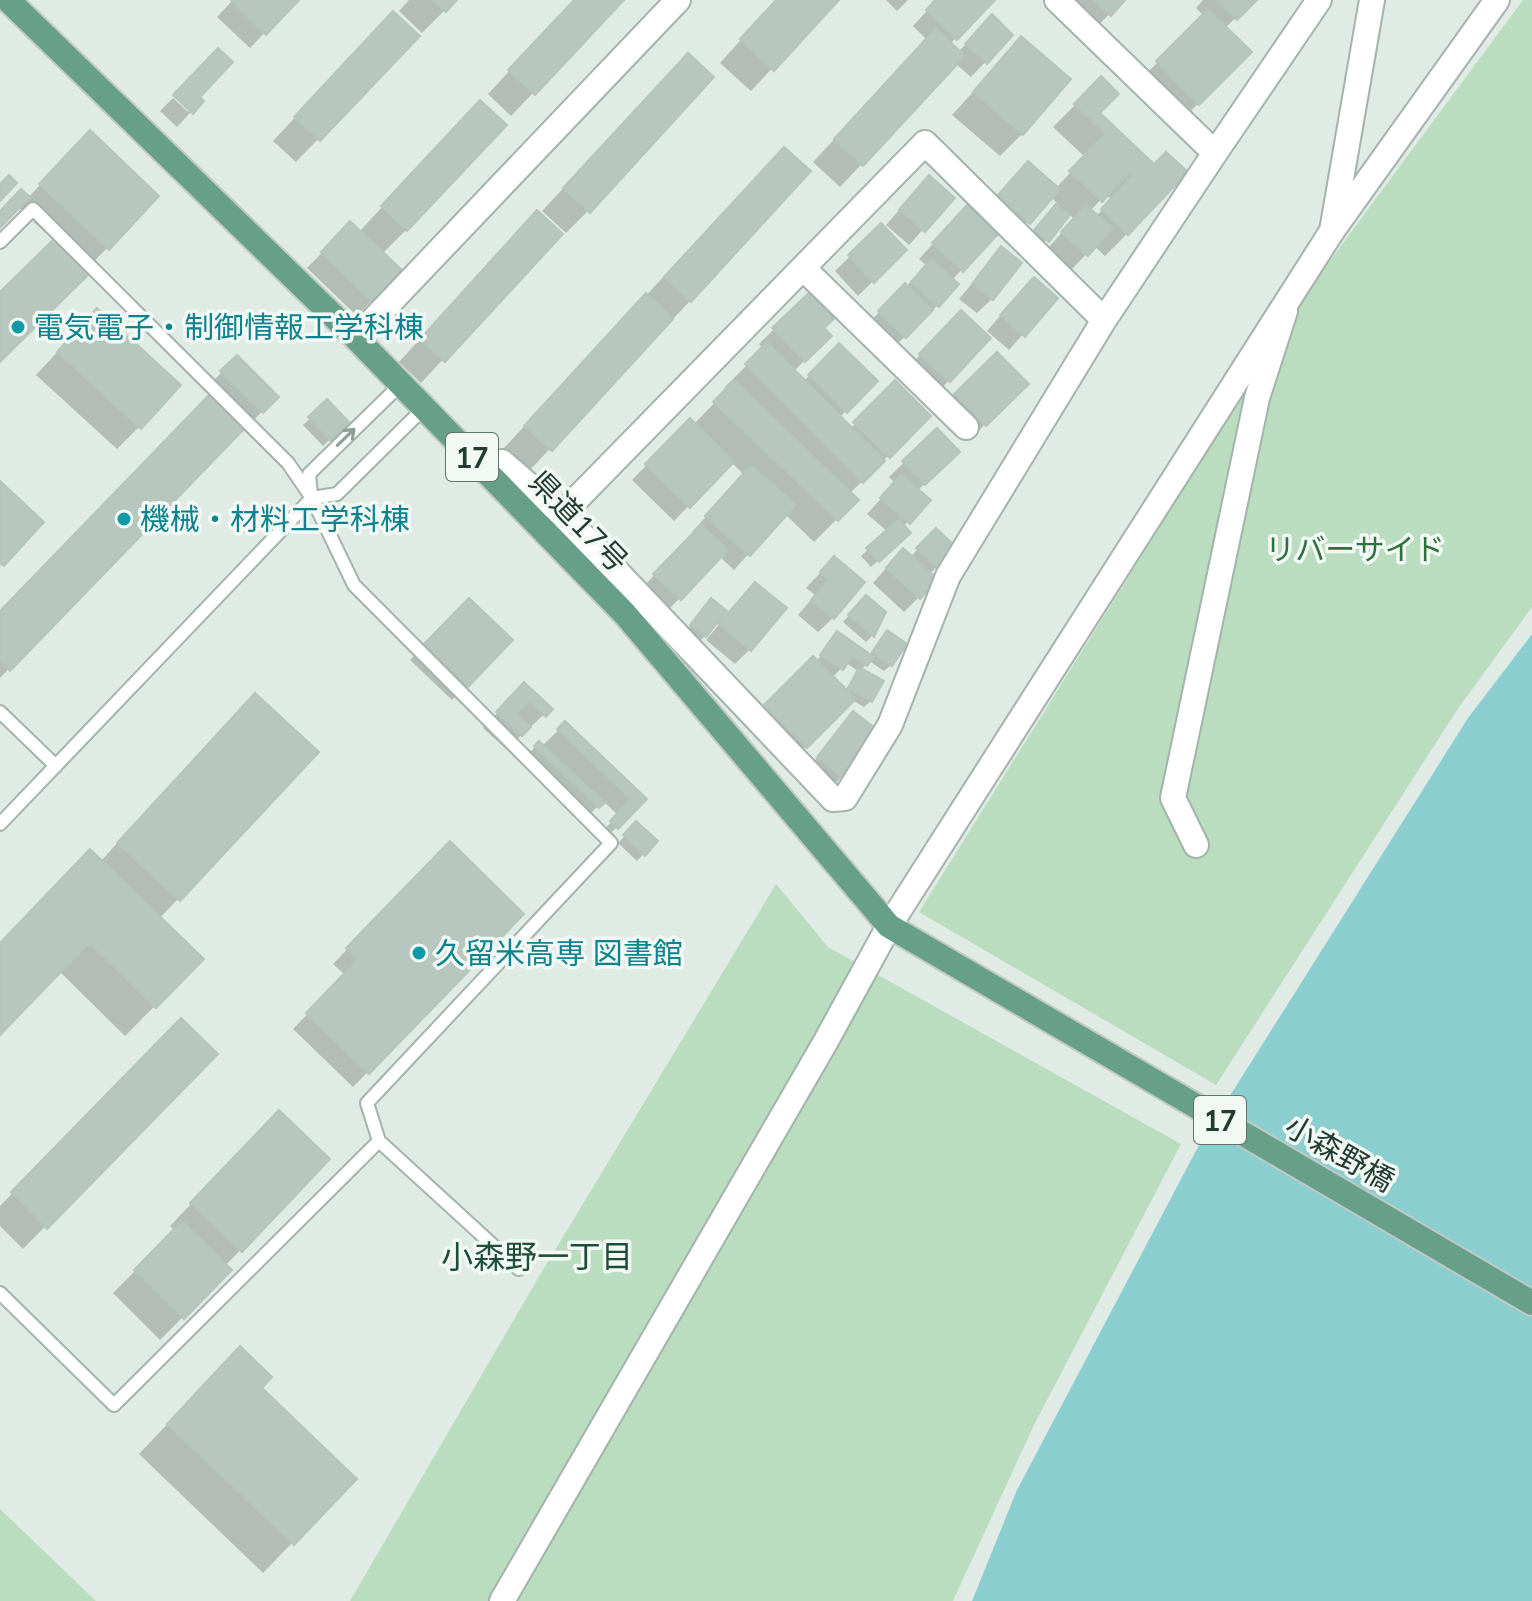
<svg xmlns="http://www.w3.org/2000/svg" width="1532" height="1601" viewBox="0 0 1532 1601" font-family="Mulish,'Noto Sans JP',sans-serif">
<style>
.green{fill:#badcbf}
.water{fill:#8aced0}
.shadow{fill:#0003;fill-rule:evenodd}
.building{fill:#b7c6be;stroke:#b4c5bb;stroke-width:2}
.lines{fill:none;stroke-linecap:round;stroke-linejoin:round}
.service-casing{stroke:#a4b3ab;stroke-width:16}
.minor-casing{stroke:#a4b3ab;stroke-width:28}
.tertiary-casing{stroke:#a4b3ab;stroke-width:28}
.primary-casing{stroke:#c1c8c5;stroke-width:28}
.service{stroke:#fff;stroke-width:12}
.minor{stroke:#fff;stroke-width:24}
.tertiary{stroke:#fff;stroke-width:24}
.primary{stroke:#66a089;stroke-width:24}
.oneway{stroke:#909e98}
.culture-dot{fill:#0f9aa8;stroke:#f2f8f4;stroke-width:3}
.labels{text-anchor:middle;dominant-baseline:central;stroke-width:7;stroke-linejoin:round;paint-order:stroke}
.shield{fill:#f2f8f4;stroke:#60746c;stroke-width:2}
.shield-label{font-size:28px;font-weight:bold;fill:#223c31}
.culture-label{font-size:30px;fill:#0d838f;stroke:#f2f8f4;text-anchor:start}
.street-label{font-size:30px;fill:#223c31;stroke:#f2f8f4}
.park-label{font-size:30px;fill:#2d723e;stroke:#f2f8f4}
.neighbourhood-label{font-size:32px;fill:#1e4d3b;stroke:#f2f8f4}
</style>
<rect width="100%" height="100%" fill="#e1ebe5"/>
<path class="green" d="M 1523,0 L 1532,0 L 1532,607 L 1457,710 L 1216,1085 L 919,912 L 1306,293 Z
M 776,884 L 828,947 L 1181,1144 L 1034,1425 L 953,1601 L 350,1601 L 537,1280 Z
M 0,1509 L 96,1601 L 0,1601 Z"/>
<path class="water" d="M 1532,634 L 1532,1601 L 972,1601 L 1017,1490 L 1199,1145 L 1468,718 Z"/>
<path class="shadow" d="M 233,0 L 296,0 L 250,48 L 217,17 Z
M 409,0 L 455,0 L 422,33 L 399,11 Z
M 575,0 L 621,0 L 511,116 L 488,94 Z
M 777,0 L 836,0 L 751,91 L 720,63 Z
M 886,0 L 908,0 L 897,11 Z
M 937,0 L 992,0 L 950,44 L 958,52 L 978,32 L 1011,35 L 971,77 L 956,64 L 840,187 L 813,162 L 927,40 L 913,26 Z
M 1048,0 L 1123,0 L 1088,36 Z
M 1203,0 L 1254,0 L 1225,28 L 1249,52 L 1176,126 L 1135,85 L 1204,16 L 1196,8 Z
M 371,36 L 417,36 L 296,162 L 273,141 Z
M 1022,38 L 1022,134 L 1000,156 L 952,115 Z
M 666,78 L 588,211 L 566,233 L 542,211 Z
M 1101,79 L 1098,113 L 1154,167 L 1127,234 L 1105,256 L 1094,246 L 1072,269 L 1048,248 L 1074,219 L 1069,214 L 1040,247 L 1029,238 L 1058,204 L 1051,197 L 1014,237 L 984,211 L 1013,178 L 1056,188 L 1085,157 L 1053,127 ZM 1106,194 L 1112,200 L 1096,216 L 1090,211 Z
M 197,97 L 201,101 L 177,127 L 160,111 L 173,98 L 188,112 Z
M 458,125 L 406,230 L 382,254 L 400,271 L 357,316 L 307,268 L 350,224 L 359,232 Z
M 67,155 L 107,248 L 0,360 L 0,295 L 54,241 L 18,207 L 0,225 L 0,213 L 28,198 Z
M 762,171 L 690,301 L 528,472 L 503,449 Z
M 915,192 L 952,198 L 909,245 L 886,225 Z
M 953,222 L 961,270 L 952,280 L 938,305 L 890,351 L 865,326 L 927,266 L 919,259 Z
M 881,226 L 904,250 L 858,296 L 835,271 Z
M 560,234 L 421,383 L 399,362 L 515,235 Z
M 1001,249 L 992,299 L 977,313 L 959,299 Z
M 813,291 L 822,328 L 829,336 L 793,372 L 803,382 L 839,346 L 876,381 L 839,418 L 850,429 L 896,383 L 929,416 L 849,494 L 856,500 L 814,542 L 785,514 L 734,570 L 720,557 L 665,613 L 640,590 L 694,534 L 692,532 L 744,475 L 731,462 L 674,521 L 632,480 L 690,421 L 693,425 L 727,390 L 724,388 L 763,349 L 759,344 Z
M 1019,294 L 1055,298 L 1009,350 L 987,331 Z
M 946,327 L 988,339 L 934,396 L 906,370 Z
M 75,333 L 139,427 L 117,449 L 36,375 Z
M 997,355 L 1026,384 L 970,439 L 941,410 Z
M 237,357 L 276,397 L 247,427 L 245,425 L 0,678 L 0,613 L 214,393 L 207,387 Z
M 327,402 L 347,423 L 323,446 L 303,425 Z
M 937,430 L 958,452 L 917,491 L 928,500 L 903,527 L 902,539 L 871,567 L 861,556 L 888,532 L 867,514 L 895,483 L 889,477 Z
M 936,531 L 954,549 L 930,574 L 919,597 L 904,612 L 873,583 L 889,565 L 910,557 Z
M 834,558 L 833,618 L 818,632 L 798,615 L 815,595 L 806,588 Z
M 866,597 L 884,612 L 872,636 L 866,642 L 843,622 Z
M 741,599 L 749,650 L 735,664 L 706,640 Z
M 469,600 L 510,640 L 452,700 L 410,660 Z
M 704,608 L 705,636 L 698,643 L 685,633 Z
M 887,632 L 891,665 L 884,671 L 869,661 L 861,670 L 871,701 L 864,707 L 852,700 L 792,761 L 751,721 L 813,659 L 816,662 L 837,634 L 869,656 ZM 846,663 L 858,671 L 845,691 L 832,678 Z
M 524,685 L 550,709 L 506,749 L 483,728 Z
M 853,714 L 842,777 L 827,791 L 804,773 Z
M 565,724 L 645,799 L 602,842 L 597,837 L 618,815 L 603,801 L 591,813 L 528,754 L 539,743 L 542,746 Z
M 226,725 L 316,752 L 159,919 L 201,959 L 125,1036 L 59,971 L 0,1032 L 0,945 L 100,862 Z
M 636,824 L 655,841 L 637,861 L 618,843 Z
M 450,844 L 522,914 L 353,1087 L 293,1029 L 345,975 L 333,964 Z
M 181,1021 L 215,1054 L 23,1249 L 0,1226 L 0,1206 Z
M 257,1135 L 327,1159 L 225,1266 L 230,1270 L 160,1340 L 113,1293 L 175,1231 L 170,1226 Z
M 211,1378 L 259,1388 L 292,1543 L 263,1573 L 139,1454 Z"/>
<path class="building" d="M 231,0 L 299,0 L 266,35 Z
M 433,0 L 457,0 L 446,12 Z
M 574,0 L 624,0 L 535,95 L 508,70 Z
M 776,0 L 839,0 L 774,71 L 740,39 Z
M 935,0 L 995,0 L 957,40 L 926,10 Z
M 1094,0 L 1125,0 L 1111,16 Z
M 1217,0 L 1257,0 L 1237,20 Z
M 1208,9 L 1252,52 L 1199,105 L 1156,61 Z
M 393,11 L 420,36 L 320,141 L 294,117 Z
M 992,14 L 1013,35 L 987,64 L 965,44 Z
M 936,28 L 965,56 L 863,166 L 834,139 Z
M 1021,36 L 1071,79 L 1023,135 L 973,92 Z
M 218,48 L 233,62 L 200,97 L 204,101 L 193,114 L 173,95 Z
M 688,53 L 714,77 L 590,213 L 563,188 Z
M 1101,76 L 1119,94 L 1100,113 L 1154,164 L 1166,152 L 1188,172 L 1128,235 L 1101,209 L 1132,176 L 1129,173 L 1102,202 L 1069,171 L 1105,134 L 1074,104 Z
M 480,100 L 507,125 L 407,231 L 381,206 Z
M 90,130 L 159,196 L 109,250 L 39,184 Z
M 784,147 L 811,171 L 691,302 L 664,277 Z
M 1028,161 L 1060,189 L 1030,224 L 998,195 Z
M 9,175 L 17,183 L 0,201 L 0,184 Z
M 929,175 L 955,198 L 925,232 L 899,210 Z
M 21,189 L 30,197 L 0,228 L 0,211 Z
M 968,204 L 999,233 L 963,272 L 932,243 Z
M 1056,204 L 1070,215 L 1049,242 L 1034,230 Z
M 1086,205 L 1113,228 L 1088,256 L 1061,232 Z
M 537,210 L 563,234 L 445,362 L 420,339 Z
M 350,221 L 403,271 L 373,302 L 321,252 Z
M 881,223 L 907,250 L 874,283 L 848,255 Z
M 56,237 L 90,273 L 0,362 L 0,292 Z
M 1001,246 L 1022,263 L 993,300 L 972,284 Z
M 931,259 L 959,284 L 939,307 L 911,282 Z
M 1034,277 L 1058,298 L 1025,337 L 1000,315 Z
M 905,283 L 933,310 L 906,338 L 878,311 Z
M 813,289 L 838,315 L 824,328 L 832,336 L 805,362 L 772,328 Z
M 646,293 L 673,319 L 552,451 L 524,426 Z
M 97,308 L 181,385 L 141,429 L 57,352 Z
M 961,310 L 991,338 L 950,382 L 919,354 Z
M 767,342 L 885,461 L 863,483 L 745,364 Z
M 839,343 L 878,381 L 847,413 L 808,375 Z
M 997,352 L 1029,384 L 986,426 L 954,394 Z
M 237,355 L 279,397 L 263,413 L 220,371 Z
M 734,380 L 859,500 L 838,521 L 713,402 Z
M 895,380 L 931,416 L 890,458 L 853,422 Z
M 212,392 L 247,426 L 10,671 L 0,661 L 0,611 Z
M 327,399 L 350,423 L 331,441 L 308,417 Z
M 690,418 L 734,462 L 690,508 L 645,464 Z
M 937,428 L 960,452 L 925,485 L 902,461 Z
M 751,465 L 796,505 L 750,556 L 705,516 Z
M 901,474 L 931,500 L 910,524 L 880,498 Z
M 0,481 L 44,522 L 4,566 L 0,563 Z
M 899,519 L 911,533 L 879,562 L 866,548 Z
M 701,525 L 728,550 L 681,600 L 653,574 Z
M 936,528 L 957,548 L 938,569 L 916,548 Z
M 903,548 L 938,579 L 920,599 L 886,568 Z
M 834,556 L 865,582 L 834,619 L 811,600 L 828,580 L 820,572 Z
M 755,582 L 787,608 L 751,651 L 719,624 Z
M 866,595 L 886,612 L 874,637 L 848,615 Z
M 469,598 L 513,640 L 468,687 L 423,645 Z
M 711,598 L 727,611 L 706,637 L 690,625 Z
M 887,630 L 907,644 L 892,666 L 872,652 Z
M 837,631 L 874,657 L 867,666 L 852,656 L 843,670 L 820,655 Z
M 813,656 L 856,699 L 807,748 L 764,705 Z
M 859,667 L 884,681 L 872,702 L 848,688 Z
M 524,682 L 553,709 L 546,717 L 529,701 L 517,714 L 531,727 L 522,736 L 496,712 Z
M 255,693 L 319,752 L 180,901 L 117,843 Z
M 853,711 L 880,732 L 843,778 L 817,757 Z
M 565,721 L 647,799 L 618,829 L 610,821 L 631,799 L 557,729 Z
M 539,741 L 605,803 L 599,808 L 534,746 Z
M 636,821 L 658,841 L 645,856 L 623,835 Z
M 450,841 L 524,914 L 369,1074 L 306,1013 L 358,959 L 346,948 Z
M 90,849 L 204,959 L 156,1008 L 89,943 L 0,1035 L 0,943 Z
M 181,1018 L 218,1054 L 47,1229 L 11,1192 Z
M 279,1110 L 330,1159 L 242,1252 L 190,1203 Z
M 182,1221 L 232,1270 L 184,1319 L 134,1270 Z
M 240,1346 L 272,1377 L 262,1388 L 357,1479 L 294,1545 L 167,1424 Z"/>
<g class="lines">
<g class="service-casing">
<path id="service" d="M 0,242 L 33,209 L 288,463 L 312,498 L 354,585 L 611,843 L 367,1103 L 379,1141 L 114,1405 L 0,1293
M 311,495 L 309,474 L 401,384
M 0,712 L 56,766
M 0,824 L 312,498 L 337,494 L 424,408
M 379,1141 L 519,1269"/>
</g>
<g class="minor-casing">
<path id="minor" d="M 1215,153 L 1319,0
M 1332,231 L 1372,0
M 803,268 L 966,427
M 356,338 L 678,0
M 480,465 L 502,462 L 562,514 L 833,799 L 845,798 L 890,725 L 948,576 L 1104,320 L 1215,153 L 1057,0
M 562,514 L 925,143 L 1104,320
M 1196,845 L 1173,798 L 1257,398 L 1285,311
M 502,1601 L 826,1041 L 889,926"/>
</g>
<g class="tertiary-casing">
<path id="tertiary" d="M 889,926 L 1332,231 L 1497,0"/>
</g>
<g class="primary-casing">
<path id="primary" d="M 8,0 L 356,338 L 625,614 L 889,926 L 1532,1303"/>
</g>
<use href="#service" class="service"/>
<use href="#minor" class="minor"/>
<use href="#tertiary" class="tertiary"/>
<use href="#primary" class="primary"/>
</g>
<defs><path id="oneway-shaft" d="M-6 0H5M1.5-3L5.5 0L1.5 3" fill="none" stroke-width="1.6" stroke-linecap="round" stroke-linejoin="round" transform="scale(2)"/></defs>
<use class="oneway" href="#oneway-shaft" transform="translate(346 437) rotate(-44)"/>
<g class="culture-dot">
<circle cx="18" cy="327" r="8"/>
<circle cx="124" cy="519" r="8"/>
<circle cx="419" cy="953" r="8"/>
</g>
<g class="labels">
<g class="shield">
<rect x="446" y="433" width="52" height="48" rx="6"/>
<rect x="1194" y="1096" width="52" height="48" rx="6"/>
</g>
<g class="shield-label">
<text x="472" y="457">17</text>
<text x="1220" y="1120">17</text>
</g>
<g class="culture-label">
<text x="34" y="327">電気電子・制御情報工学科棟</text>
<text x="140" y="519">機械・材料工学科棟</text>
<text x="435" y="953">久留米高専 図書館</text>
</g>
<g class="street-label">
<text transform="translate(579 521) rotate(46)">県道17号</text>
<text transform="translate(1340 1153) rotate(30)">小森野橋</text>
</g>
<g class="park-label">
<text x="1355" y="549">リバーサイド</text>
</g>
<g class="neighbourhood-label">
<text x="537" y="1256">小森野一丁目</text>
</g>
</g>
</svg>
